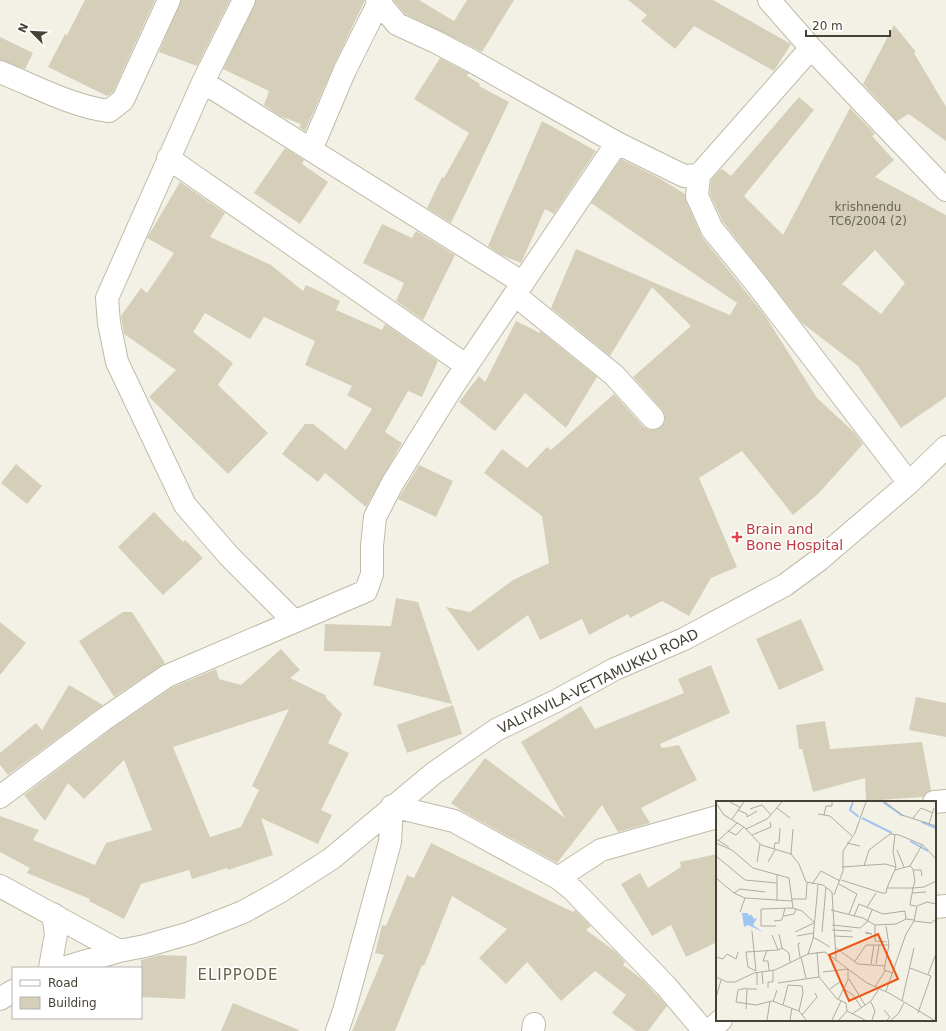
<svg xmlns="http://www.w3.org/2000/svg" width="946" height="1031" viewBox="0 0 946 1031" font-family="'DejaVu Sans',sans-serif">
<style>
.building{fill:#d5cfba;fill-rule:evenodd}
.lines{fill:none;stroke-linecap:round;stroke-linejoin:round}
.minor-casing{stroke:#bfbaa8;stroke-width:24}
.minor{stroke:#fff;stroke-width:22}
.health-dot{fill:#e0444e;stroke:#fff;stroke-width:1.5}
.labels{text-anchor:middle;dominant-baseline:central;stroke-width:3;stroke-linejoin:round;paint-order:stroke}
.number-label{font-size:12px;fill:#6a6556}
.health-label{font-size:14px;fill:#be3a42;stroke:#fff;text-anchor:start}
.street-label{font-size:14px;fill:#464235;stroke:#fff}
.neighbourhood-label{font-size:15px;letter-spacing:1px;fill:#69614c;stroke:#fff}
.inset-river{fill:none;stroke:#9fc5f2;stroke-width:2}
.inset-road{fill:none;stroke:#aeab9f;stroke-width:1}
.view{fill:#ec5515;fill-opacity:0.15;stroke:#ec5515;stroke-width:2}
.inset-edge{fill:none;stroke:#464235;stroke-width:2}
</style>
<rect width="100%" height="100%" fill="#f3f1e5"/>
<path class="building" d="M 85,0 L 155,0 L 113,92 L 107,96 L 48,67 L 65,34 L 67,35 Z
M 181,0 L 230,0 L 197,66 L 159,52 Z
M 256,0 L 365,0 L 334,65 L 305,131 L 299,127 L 301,124 L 280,116 L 264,105 L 269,91 L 223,69 Z
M 393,0 L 419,0 L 454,21 L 467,0 L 514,0 L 482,52 L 405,14 Z
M 628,0 L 713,0 L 791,44 L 774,71 L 694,26 L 675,49 L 641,21 L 647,15 Z
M 894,25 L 916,52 L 914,53 L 946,107 L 946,141 L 909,114 L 897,121 L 863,84 Z
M 0,37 L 33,53 L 25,69 L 0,60 Z
M 440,58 L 469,73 L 467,76 L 480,84 L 479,86 L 509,102 L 451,223 L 427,208 L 442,177 L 444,178 L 469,133 L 414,99 Z
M 799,97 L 814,110 L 744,196 L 783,235 L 850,108 L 875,134 L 872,136 L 894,160 L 875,177 L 946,215 L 946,397 L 901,428 L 858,366 L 802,323 L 723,222 L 710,194 L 711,180 L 720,170 L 722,169 L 731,176 ZM 875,250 L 905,283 L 881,314 L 842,284 Z
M 542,121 L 596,151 L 554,214 L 545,209 L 521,263 L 501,255 L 488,246 Z
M 285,148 L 304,160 L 302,164 L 328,182 L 300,224 L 254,193 Z
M 621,159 L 659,178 L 685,194 L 686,201 L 702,237 L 766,317 L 817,398 L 855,433 L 863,444 L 818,494 L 793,515 L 742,451 L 699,478 L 737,567 L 711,578 L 689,616 L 662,601 L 630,618 L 628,614 L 589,635 L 582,619 L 540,640 L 528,615 L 478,651 L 446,607 L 470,612 L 513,580 L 549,563 L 542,516 L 484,473 L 502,449 L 527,468 L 547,447 L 551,450 L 614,394 L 644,427 L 650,430 L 655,430 L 661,427 L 665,421 L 665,415 L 662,410 L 633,377 L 691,326 L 652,287 L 610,356 L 551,308 L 576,249 L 730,315 L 737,303 L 591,203 Z
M 180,182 L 225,213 L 210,237 L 271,265 L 303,291 L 306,285 L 340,301 L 336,310 L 382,330 L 385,324 L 438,361 L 422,397 L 408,391 L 385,432 L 402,443 L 366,507 L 325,473 L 318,482 L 282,454 L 305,424 L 313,424 L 346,450 L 372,409 L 347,395 L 352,386 L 305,365 L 315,341 L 264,317 L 250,339 L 205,313 L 193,332 L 233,363 L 218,385 L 268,433 L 228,474 L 149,397 L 176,370 L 124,334 L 121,316 L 141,288 L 147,293 L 174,253 L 147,238 Z
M 382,224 L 412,238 L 416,231 L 455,255 L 423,320 L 396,301 L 404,283 L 363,263 Z
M 516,321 L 540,333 L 540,331 L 597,377 L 566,428 L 525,393 L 495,431 L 459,402 L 479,376 L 485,382 Z
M 16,464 L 42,486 L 27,504 L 1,483 Z
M 419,465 L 453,481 L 436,517 L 398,499 Z
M 154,512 L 183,542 L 185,540 L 203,558 L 163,595 L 118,547 Z
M 396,598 L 418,602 L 452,704 L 373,685 L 381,652 L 324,651 L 325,624 L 391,626 Z
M 123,612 L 132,612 L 165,663 L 114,697 L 79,641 Z
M 801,619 L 824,670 L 779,690 L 756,639 Z
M 0,622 L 26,643 L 0,675 Z
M 281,649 L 300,670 L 290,678 L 327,696 L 325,697 L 342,714 L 328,743 L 349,753 L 321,810 L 332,815 L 318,844 L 261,818 L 273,855 L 228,870 L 227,868 L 192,879 L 189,870 L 141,884 L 124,919 L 89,901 L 90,899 L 27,873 L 30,868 L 0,852 L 0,816 L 39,830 L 33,840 L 95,865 L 106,843 L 152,830 L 124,760 L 84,799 L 68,783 L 45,821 L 24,795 L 110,730 L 173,687 L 216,669 L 219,679 L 241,685 ZM 289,709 L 252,786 L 259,790 L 241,827 L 210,837 L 173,747 Z
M 711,665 L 730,713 L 660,744 L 662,748 L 679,745 L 697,780 L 641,808 L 650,823 L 618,832 L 602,805 L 557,863 L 462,811 L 451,803 L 485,758 L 565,818 L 521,742 L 581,706 L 595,729 L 684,693 L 678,679 Z
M 69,685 L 103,705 L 8,775 L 0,765 L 0,753 L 36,723 L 42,730 Z
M 916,697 L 946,703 L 946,737 L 909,730 Z
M 453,705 L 462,734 L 407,753 L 397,725 Z
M 825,721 L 830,749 L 922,742 L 931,790 L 923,797 L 866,801 L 865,778 L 813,792 L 802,749 L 799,749 L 796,725 Z
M 431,843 L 573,912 L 575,910 L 591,926 L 586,930 L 616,952 L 625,962 L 623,965 L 643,980 L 667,1006 L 648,1031 L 636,1031 L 612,1013 L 626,995 L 595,971 L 561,1001 L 527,962 L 506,984 L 479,958 L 507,929 L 452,896 L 424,966 L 422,965 L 395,1031 L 352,1031 L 384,955 L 375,953 L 382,925 L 386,926 L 407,875 L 414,878 Z
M 717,854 L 717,942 L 686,957 L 671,925 L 652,936 L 621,884 L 640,873 L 648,888 L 681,867 L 680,862 Z
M 160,955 L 187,956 L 185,999 L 141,997 L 141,960 Z
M 233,1003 L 299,1030 L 298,1031 L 221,1031 Z"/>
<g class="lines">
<g class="minor-casing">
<path id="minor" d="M 244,0 L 203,82 L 107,298 L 109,323 L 117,362 L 185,505 L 229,556 L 294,621
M 377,0 L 397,24 L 436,42 L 472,61 L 617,143 L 684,176 L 699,175 L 811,48
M 769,0 L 811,48 L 946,190
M 0,72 C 35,86 71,106 109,111 L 123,100 L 169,0
M 203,82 L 523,283
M 311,150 L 345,70 L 379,2
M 168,158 L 467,366
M 699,175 L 697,196 L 712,229 L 755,282 L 909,483
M 515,295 L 614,375 L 653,418
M 0,797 L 103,720 L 167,676 L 366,591 L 372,574 L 372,546 L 375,517 L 392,484 L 453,386 L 617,143
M 934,802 L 946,801
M 558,878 L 601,850 L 717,817
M 0,886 L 119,951
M 935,907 L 946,906
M 50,968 L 56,934 L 53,914
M 63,968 L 119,951 L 145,946 L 190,933 L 243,912 L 281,891 L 331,859 L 434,773 L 496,730 L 556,701 L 615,669 L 684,639 L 785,585 L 819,560 L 909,483 L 946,447
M 0,999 L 13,991
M 337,1031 L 344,1011 L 390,842 L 392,806 L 454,821 L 558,878 L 573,890 L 666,986 L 704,1031
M 533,1031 L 534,1024
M 709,1031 L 721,1020"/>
</g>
<use href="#minor" class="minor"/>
</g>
<path class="health-dot" d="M735 531h4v4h4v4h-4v4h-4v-4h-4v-4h4z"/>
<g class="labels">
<g class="number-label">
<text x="868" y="207">krishnendu<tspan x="868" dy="14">TC6/2004 (2)</tspan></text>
</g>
<g class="health-label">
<text x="746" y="529">Brain and<tspan x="746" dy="16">Bone Hospital</tspan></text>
</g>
<g class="street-label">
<text transform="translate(598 681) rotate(-26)">VALIYAVILA-VETTAMUKKU ROAD</text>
</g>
<g class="neighbourhood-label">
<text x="238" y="975">ELIPPODE</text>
</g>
</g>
<g transform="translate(716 801)">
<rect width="220" height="220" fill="#f3f1e5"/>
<path d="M 26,112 L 31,112 L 34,115 L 35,113 L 38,118 L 41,117 L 37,124 L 47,131 L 32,124 L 28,126 Z" fill="#9fc5f2"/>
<path class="inset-river" d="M 137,1 L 134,9 L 143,16M 167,1 L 187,15M 146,17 L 176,32M 206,21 L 220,27M 194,40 L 212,50"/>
<path class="inset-road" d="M 14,1 L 25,7M 169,1 L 186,14 L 220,25M 0,2 L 8,14 L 28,26 L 45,44 L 75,53 L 83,63 L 90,81 L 107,84 L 116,91 L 120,158M 61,7 L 74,17M 34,8 L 46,4 L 55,14M 22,9 L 31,13 L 31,16 L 41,10M 102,13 L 114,15 L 136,35M 108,14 L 110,5 L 116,5 L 116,1M 197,17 L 205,7 L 217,12M 16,18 L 28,1M 213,23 L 218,7M 30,28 L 51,18 L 66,1M 12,30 L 20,34 L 28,26M 36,34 L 55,26 L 54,21M 0,38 L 13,46M 2,40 L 21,22M 0,42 L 16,49 L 37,67 L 73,77 L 77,107 L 86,110 L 98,121M 131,42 L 144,45M 58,48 L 59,42 L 63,42 L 64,27M 181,49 L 188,66M 75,53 L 77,28M 0,55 L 29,79 L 61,82M 41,61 L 44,43M 52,61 L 59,49M 148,65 L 153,49 L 174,33 L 183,34 L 207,44 L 220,58M 194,65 L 197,68 L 199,80 L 197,87 L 208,86 L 220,80M 126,66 L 169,63 L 180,66M 179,69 L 194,65 L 206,44M 198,69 L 205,69 L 206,75M 61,74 L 61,100M 0,77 L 18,92 L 29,97 L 76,100M 125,79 L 166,92 L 170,92 L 171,87 L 197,87 L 194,104 L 200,105M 96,83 L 105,70 L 124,80M 123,83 L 141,93 L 133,113M 171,87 L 180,66 L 177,51 L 179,33M 18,92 L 24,88 L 49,91M 196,92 L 210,91M 118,94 L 127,70 L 127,50 L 139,32 L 150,1M 76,98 L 90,98 L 91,82M 151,106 L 160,92M 115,109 L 147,117 L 159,124 L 180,123 L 190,118M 24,111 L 29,97M 68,115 L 78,113 L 80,108M 138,115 L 143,103 L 167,113 L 189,110 L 190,118 L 198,119M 58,120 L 66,119 L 69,107M 198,120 L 215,122 L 220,118M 116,124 L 144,127 L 151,121 L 156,109M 159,124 L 159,140 L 171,141M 60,125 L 45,125 L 45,108 L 77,107M 170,125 L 173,144 L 168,169 L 177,172M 116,129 L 136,130M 36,130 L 40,170M 79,131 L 98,122M 106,131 L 110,86M 149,132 L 156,133 L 150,131M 63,133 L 66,147M 56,134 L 62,149 L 66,147 L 73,152 L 74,161M 81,135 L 97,132M 119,135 L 137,136M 97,136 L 114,146M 120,147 L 142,163 L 169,165M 51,149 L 47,160 L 52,160 L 53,170M 101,151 L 103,176 L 121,198 L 130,202 L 131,210 L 123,219M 92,153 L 97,138 L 102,84M 0,156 L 7,158 L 11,153 L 20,158 L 22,151M 84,156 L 82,143 L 84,142M 85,156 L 90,177M 139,160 L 150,144 L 173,144M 155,163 L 158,144M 160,163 L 163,144M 194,167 L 215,175 L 202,212M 40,170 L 32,166 L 30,151 L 62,149M 46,171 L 47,183M 107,171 L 132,168 L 132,179 L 122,199M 212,173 L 220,153M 0,176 L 11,181 L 19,181 L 38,172 L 59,169 L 92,153 L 109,151 L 151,182 L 173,192 L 218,219M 133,178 L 149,204M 62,182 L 103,176M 41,184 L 41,171M 72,184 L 86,185 L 87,192 L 83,210M 159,186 L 169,170M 31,187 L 22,189 L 20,201 L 40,204 L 56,200 L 83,210 L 90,219M 52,187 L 52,181 L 57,181 L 57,170M 114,188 L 125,180M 128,188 L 137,194 L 145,206M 170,190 L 190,133 L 198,120 L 201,105 L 211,101 L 220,103M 0,197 L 5,179M 186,200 L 198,147M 57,201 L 61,189M 155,201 L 159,210 L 156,219M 67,204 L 72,184M 30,208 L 31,188 L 41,188M 168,209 L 174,216 L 171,219M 131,210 L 149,219M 136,213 L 155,200 L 163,188M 86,214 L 101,196 L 99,192M 51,219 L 54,200M 74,219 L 76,207M 116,219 L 125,200M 175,219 L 182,213 L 188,202"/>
<path class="view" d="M 162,133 L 182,178 L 133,200 L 113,154 Z"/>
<rect width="220" height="220" class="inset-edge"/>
</g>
<rect x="12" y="967" width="130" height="52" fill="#ffffff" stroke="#b5b3ae"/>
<rect x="20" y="980" width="20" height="6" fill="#ffffff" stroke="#b5b3ae"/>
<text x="48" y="987" font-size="12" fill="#464235">Road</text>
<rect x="20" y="997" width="20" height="12" fill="#d5cfba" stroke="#b5b3ae"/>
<text x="48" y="1007" font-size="12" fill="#464235">Building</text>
<g transform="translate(32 32) rotate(294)" stroke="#ffffff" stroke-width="3" paint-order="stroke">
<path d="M0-3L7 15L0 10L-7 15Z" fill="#464235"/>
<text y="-6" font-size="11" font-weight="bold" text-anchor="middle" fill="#464235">N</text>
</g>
<path d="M806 30v6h84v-6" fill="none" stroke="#464235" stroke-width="2"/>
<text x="812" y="30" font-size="12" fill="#464235" stroke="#ffffff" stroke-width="3" paint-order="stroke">20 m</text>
</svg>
